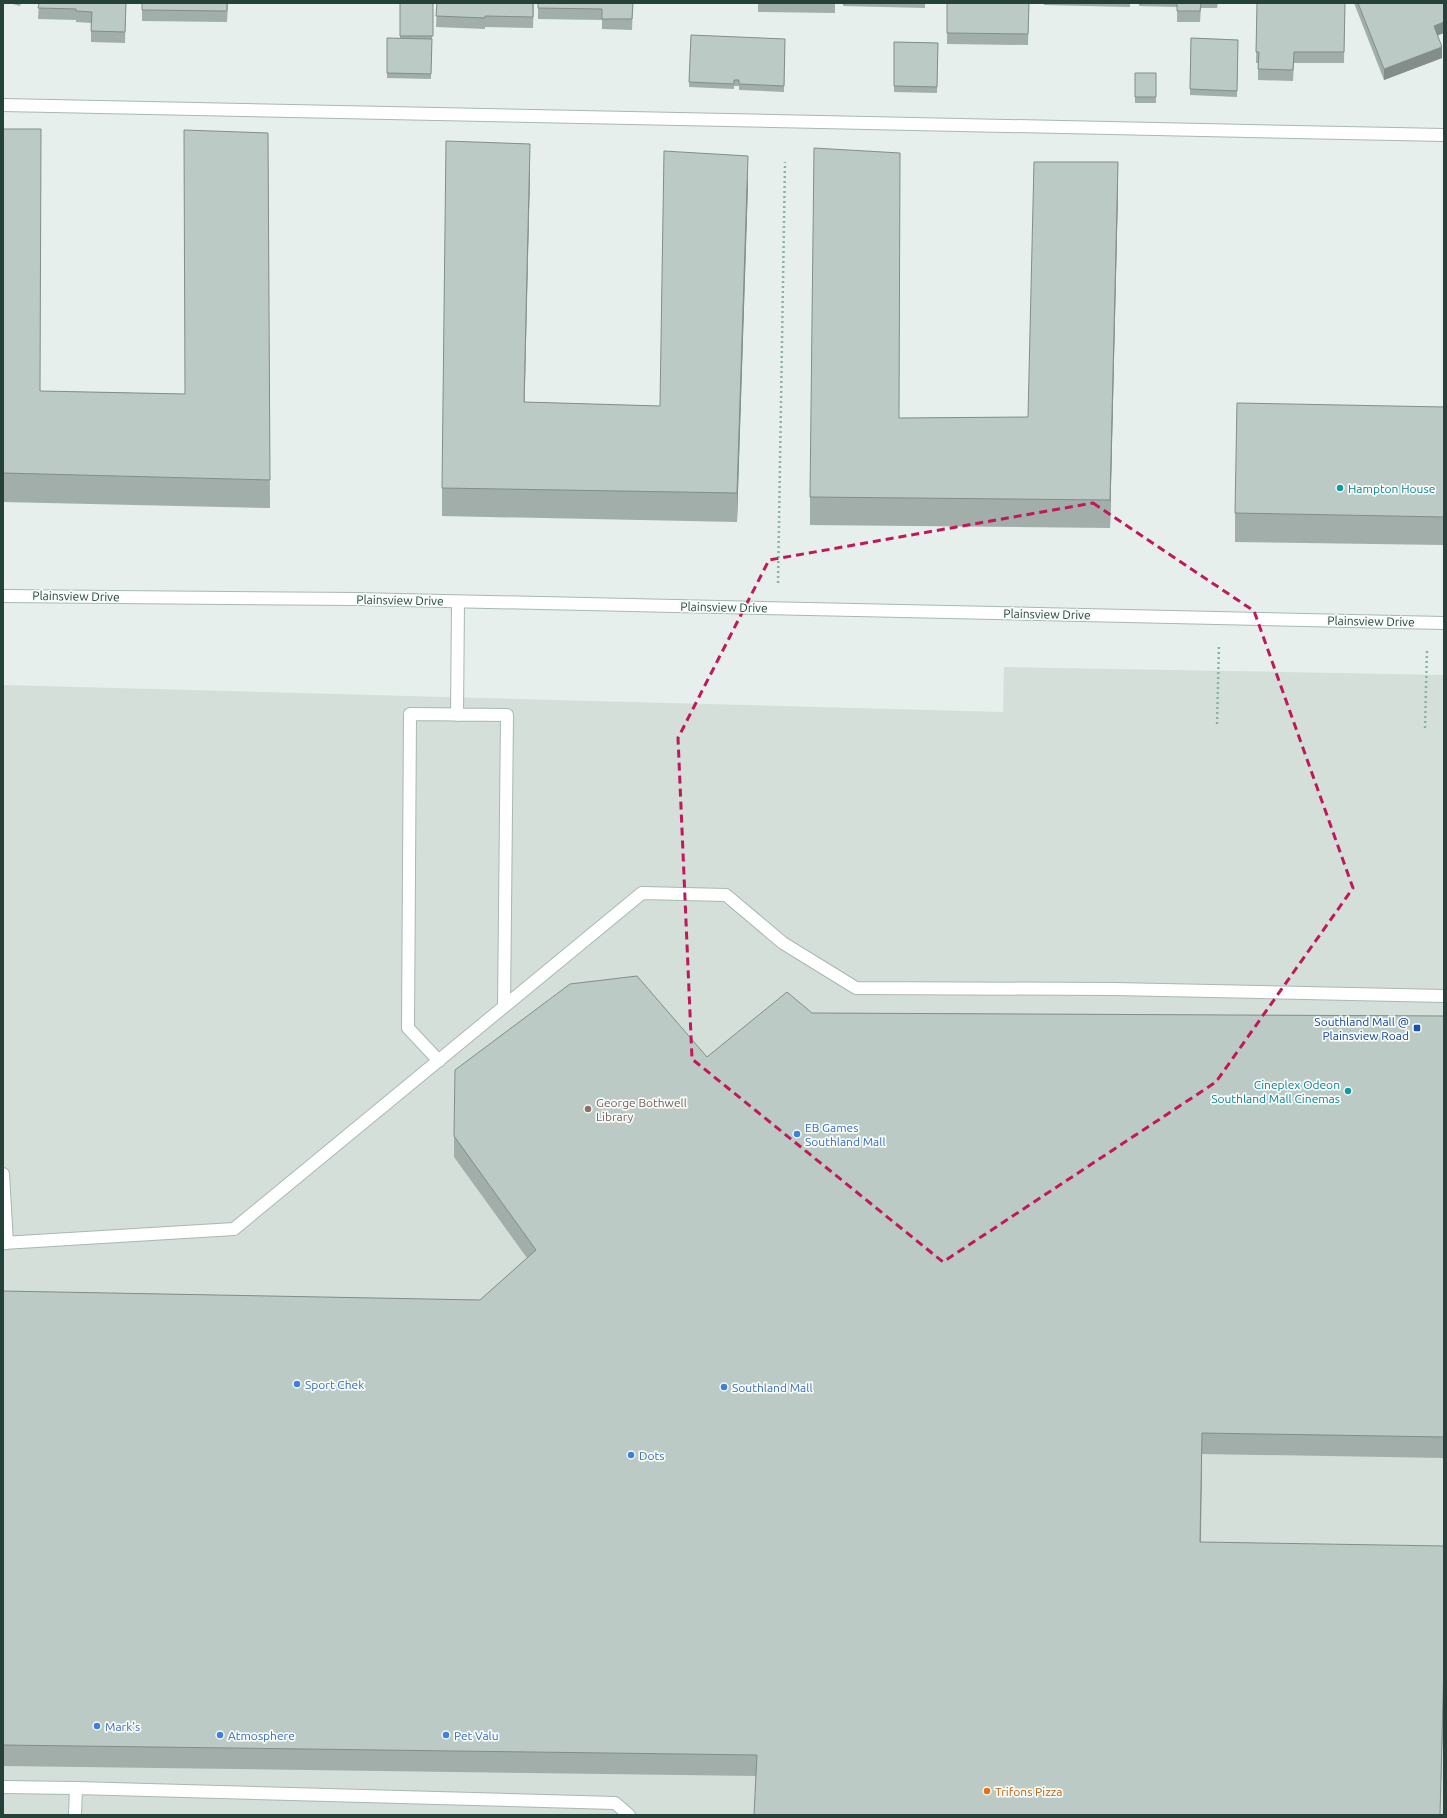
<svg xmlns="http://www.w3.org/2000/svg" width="1447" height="1818" viewBox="0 0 1447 1818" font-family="Ubuntu,sans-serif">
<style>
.built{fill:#d4dfda}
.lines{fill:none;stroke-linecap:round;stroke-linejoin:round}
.minor-casing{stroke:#a8b8b2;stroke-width:14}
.path{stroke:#86b3a5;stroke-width:2.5;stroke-dasharray:2 3;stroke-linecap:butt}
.minor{stroke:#fff;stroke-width:12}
.wall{fill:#a1aea9}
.shaded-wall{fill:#838d89}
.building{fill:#bbcac4;stroke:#838d89}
.marked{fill:none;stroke:#c2185b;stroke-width:3;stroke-dasharray:8 5;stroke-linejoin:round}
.culture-dot{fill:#0f9aa8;stroke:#f7fbf9;stroke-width:1.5}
.transit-dot{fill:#1a4fb4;stroke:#f7fbf9;stroke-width:1.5}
.education-dot{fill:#8d6e63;stroke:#f7fbf9;stroke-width:1.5}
.shop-dot{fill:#3f7fe0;stroke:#f7fbf9;stroke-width:1.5}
.food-dot{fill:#e8710a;stroke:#f7fbf9;stroke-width:1.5}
.labels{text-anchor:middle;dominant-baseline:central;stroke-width:3.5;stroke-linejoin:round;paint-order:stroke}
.culture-label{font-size:12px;fill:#0d838f;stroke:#f7fbf9;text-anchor:start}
.street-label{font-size:12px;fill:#24423a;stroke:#f7fbf9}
.transit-label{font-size:12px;fill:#164399;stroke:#f7fbf9;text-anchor:end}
.education-label{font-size:12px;fill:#785e54;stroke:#f7fbf9;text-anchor:start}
.shop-label{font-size:12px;fill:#366cbe;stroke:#f7fbf9;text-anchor:start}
.food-label{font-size:12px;fill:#c56008;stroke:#f7fbf9;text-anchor:start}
</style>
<rect width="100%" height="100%" fill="#e6efeb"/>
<path class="built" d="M 1004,667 L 1444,675 L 1444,1815 L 3,1815 L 3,685 L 1003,712 Z"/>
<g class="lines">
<g class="minor-casing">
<path id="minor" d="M 3,105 L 1444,135
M 3,596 L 357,599 L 1444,623
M 457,715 L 458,602
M 439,1061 L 408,1028 L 410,714 L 507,715 L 504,1007
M 3,1174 L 7,1243
M 3,1243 L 234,1229 L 642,893 L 726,895 L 783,943 L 856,988 L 1114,989 L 1444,996
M 3,1787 L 76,1788 L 75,1815
M 76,1788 L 615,1803 L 629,1815"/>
</g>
<path class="path" d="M 778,583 L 785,162
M 1217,724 L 1219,644
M 1425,728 L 1427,649"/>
<use href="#minor" class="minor"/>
</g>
<path class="wall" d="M 9,3 L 21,3 L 20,6 Z
M 39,3 L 126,3 L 125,43 L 91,42 L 91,23 L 76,22 L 76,20 L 38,19 Z
M 142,3 L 228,3 L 227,22 L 142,21 Z
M 400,3 L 433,3 L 431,79 L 387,78 L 387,38 L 400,38 Z
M 437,3 L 534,3 L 533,28 L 485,27 L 485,29 L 436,27 Z
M 538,3 L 633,3 L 632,30 L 602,29 L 602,20 L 538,19 Z
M 758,3 L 835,3 L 835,13 L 758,12 Z
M 843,3 L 925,3 L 925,8 L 843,6 Z
M 947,3 L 1029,3 L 1028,45 L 947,44 Z
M 1044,3 L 1130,3 L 1130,7 L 1044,5 Z
M 1139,3 L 1218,3 L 1217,8 L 1201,8 L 1200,22 L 1177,22 L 1177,7 L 1139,6 Z
M 1257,3 L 1345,3 L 1344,63 L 1294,63 L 1293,81 L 1258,80 L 1258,63 L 1256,63 Z
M 1354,3 L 1444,3 L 1438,36 L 1442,58 L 1384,80 Z
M 1191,38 L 1238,40 L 1237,97 L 1190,95 Z
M 894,42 L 938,43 L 937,93 L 894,92 Z
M 785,45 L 784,92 L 739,90 L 739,86 L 734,86 L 734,89 L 689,87 L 689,82 Z
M 1135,73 L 1156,73 L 1156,103 L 1135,103 Z
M 3,129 L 40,391 L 185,394 L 268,133 L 270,508 L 3,502 Z
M 530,172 L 524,402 L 660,406 L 748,184 L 737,522 L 442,516 L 442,488 Z
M 1118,191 L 1110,528 L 810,525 L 810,497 L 899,418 L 1028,417 Z
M 1444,407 L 1444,545 L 1235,542 L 1235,513 Z
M 812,1013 L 1444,1016 L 1444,1458 L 1202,1454 L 1201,1542 L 1444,1683 L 1440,1815 L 754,1815 L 756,1776 L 3,1766 L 3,1291 L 480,1300 L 527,1258 L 454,1157 L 454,1136 L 707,1057 Z"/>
<path class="shaded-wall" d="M 1444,22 L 1444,33 L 1434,37 L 1434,26 Z
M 1442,47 L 1442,58 L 1384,80 L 1384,69 Z
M 530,144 L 530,172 L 524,430 L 524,402 Z
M 748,156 L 748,184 L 737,522 L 737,493 Z
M 1118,162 L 1118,191 L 1110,528 L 1110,500 Z
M 1202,1433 L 1202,1454 L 1200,1562 L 1200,1542 Z
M 1444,1663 L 1444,1683 L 1440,1815 Z"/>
<path class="building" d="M 39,3 L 126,3 L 125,32 L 91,31 L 92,12 L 76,11 L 76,9 L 38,8 Z
M 142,3 L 227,3 L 227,11 L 142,10 Z
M 400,3 L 433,3 L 433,36 L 400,36 Z
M 437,3 L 533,3 L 533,17 L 485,16 L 485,18 L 436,16 Z
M 538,3 L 633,3 L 632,19 L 602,19 L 602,9 L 538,8 Z
M 947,3 L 1029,3 L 1028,34 L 947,33 Z
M 1177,3 L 1201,3 L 1200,11 L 1177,11 Z
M 1257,3 L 1345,3 L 1344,52 L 1294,52 L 1293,70 L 1258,69 L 1259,52 L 1256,52 Z
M 1358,3 L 1444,3 L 1444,22 L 1434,26 L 1442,47 L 1384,69 Z
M 691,35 L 785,39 L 784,86 L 739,84 L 739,80 L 734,80 L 734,84 L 689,82 Z
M 387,38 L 432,39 L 431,74 L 387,73 Z
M 1191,38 L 1238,40 L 1237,91 L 1190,89 Z
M 894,42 L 938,43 L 937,87 L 894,86 Z
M 1135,73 L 1156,73 L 1156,97 L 1135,97 Z
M 3,129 L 41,129 L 40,391 L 185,394 L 184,130 L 268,133 L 270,480 L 3,473 Z
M 446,141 L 530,144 L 524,402 L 660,406 L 664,151 L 748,156 L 737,493 L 442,488 Z
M 814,148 L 900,153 L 899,418 L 1028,417 L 1034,162 L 1118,162 L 1110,500 L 810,497 Z
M 1237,403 L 1444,407 L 1444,517 L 1235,513 Z
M 637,976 L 707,1057 L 787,992 L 812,1013 L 1444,1016 L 1444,1437 L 1202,1433 L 1200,1542 L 1444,1546 L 1444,1663 L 1440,1815 L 754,1815 L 757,1755 L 3,1745 L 3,1291 L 480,1300 L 536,1250 L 454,1136 L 455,1070 L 570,984 Z"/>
<path class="marked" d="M 1093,503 L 1254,611 L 1353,888 L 1216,1082 L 943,1262 L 692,1059 L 678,738 L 769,560 Z"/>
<g class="culture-dot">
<circle cx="1340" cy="488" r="4"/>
<circle cx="1348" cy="1091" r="4"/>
</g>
<rect class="transit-dot" x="1413" y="1024" width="8" height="8" rx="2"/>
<circle class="education-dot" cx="588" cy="1109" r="4"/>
<g class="shop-dot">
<circle cx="797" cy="1134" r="4"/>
<circle cx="297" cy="1384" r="4"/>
<circle cx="724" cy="1387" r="4"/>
<circle cx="631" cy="1455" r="4"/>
<circle cx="97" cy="1726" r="4"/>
<circle cx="220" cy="1735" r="4"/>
<circle cx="446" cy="1735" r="4"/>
</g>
<circle class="food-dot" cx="987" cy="1791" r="4"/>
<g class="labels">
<g class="culture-label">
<text x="1348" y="488">Hampton House</text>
<text x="1340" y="1084" text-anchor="end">Cineplex Odeon<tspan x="1340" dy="14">Southland Mall Cinemas</tspan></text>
</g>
<g class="street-label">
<text transform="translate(76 596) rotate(1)">Plainsview Drive</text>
<text transform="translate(400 600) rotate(1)">Plainsview Drive</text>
<text transform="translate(724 607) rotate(1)">Plainsview Drive</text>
<text transform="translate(1047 614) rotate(1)">Plainsview Drive</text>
<text transform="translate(1371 621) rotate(1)">Plainsview Drive</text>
</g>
<g class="transit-label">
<text x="1409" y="1021">Southland Mall @<tspan x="1409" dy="14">Plainsview Road</tspan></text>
</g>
<g class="education-label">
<text x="596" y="1102">George Bothwell<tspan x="596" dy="14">Library</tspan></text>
</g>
<g class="shop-label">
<text x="805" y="1127">EB Games<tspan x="805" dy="14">Southland Mall</tspan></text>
<text x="305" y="1384">Sport Chek</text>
<text x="732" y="1387">Southland Mall</text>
<text x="639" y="1455">Dots</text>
<text x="105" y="1726">Mark's</text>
<text x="228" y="1735">Atmosphere</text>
<text x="454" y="1735">Pet Valu</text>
</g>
<g class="food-label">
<text x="995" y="1791">Trifons Pizza</text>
</g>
</g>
<rect width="1447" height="1818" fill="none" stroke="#24423a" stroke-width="8"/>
</svg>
